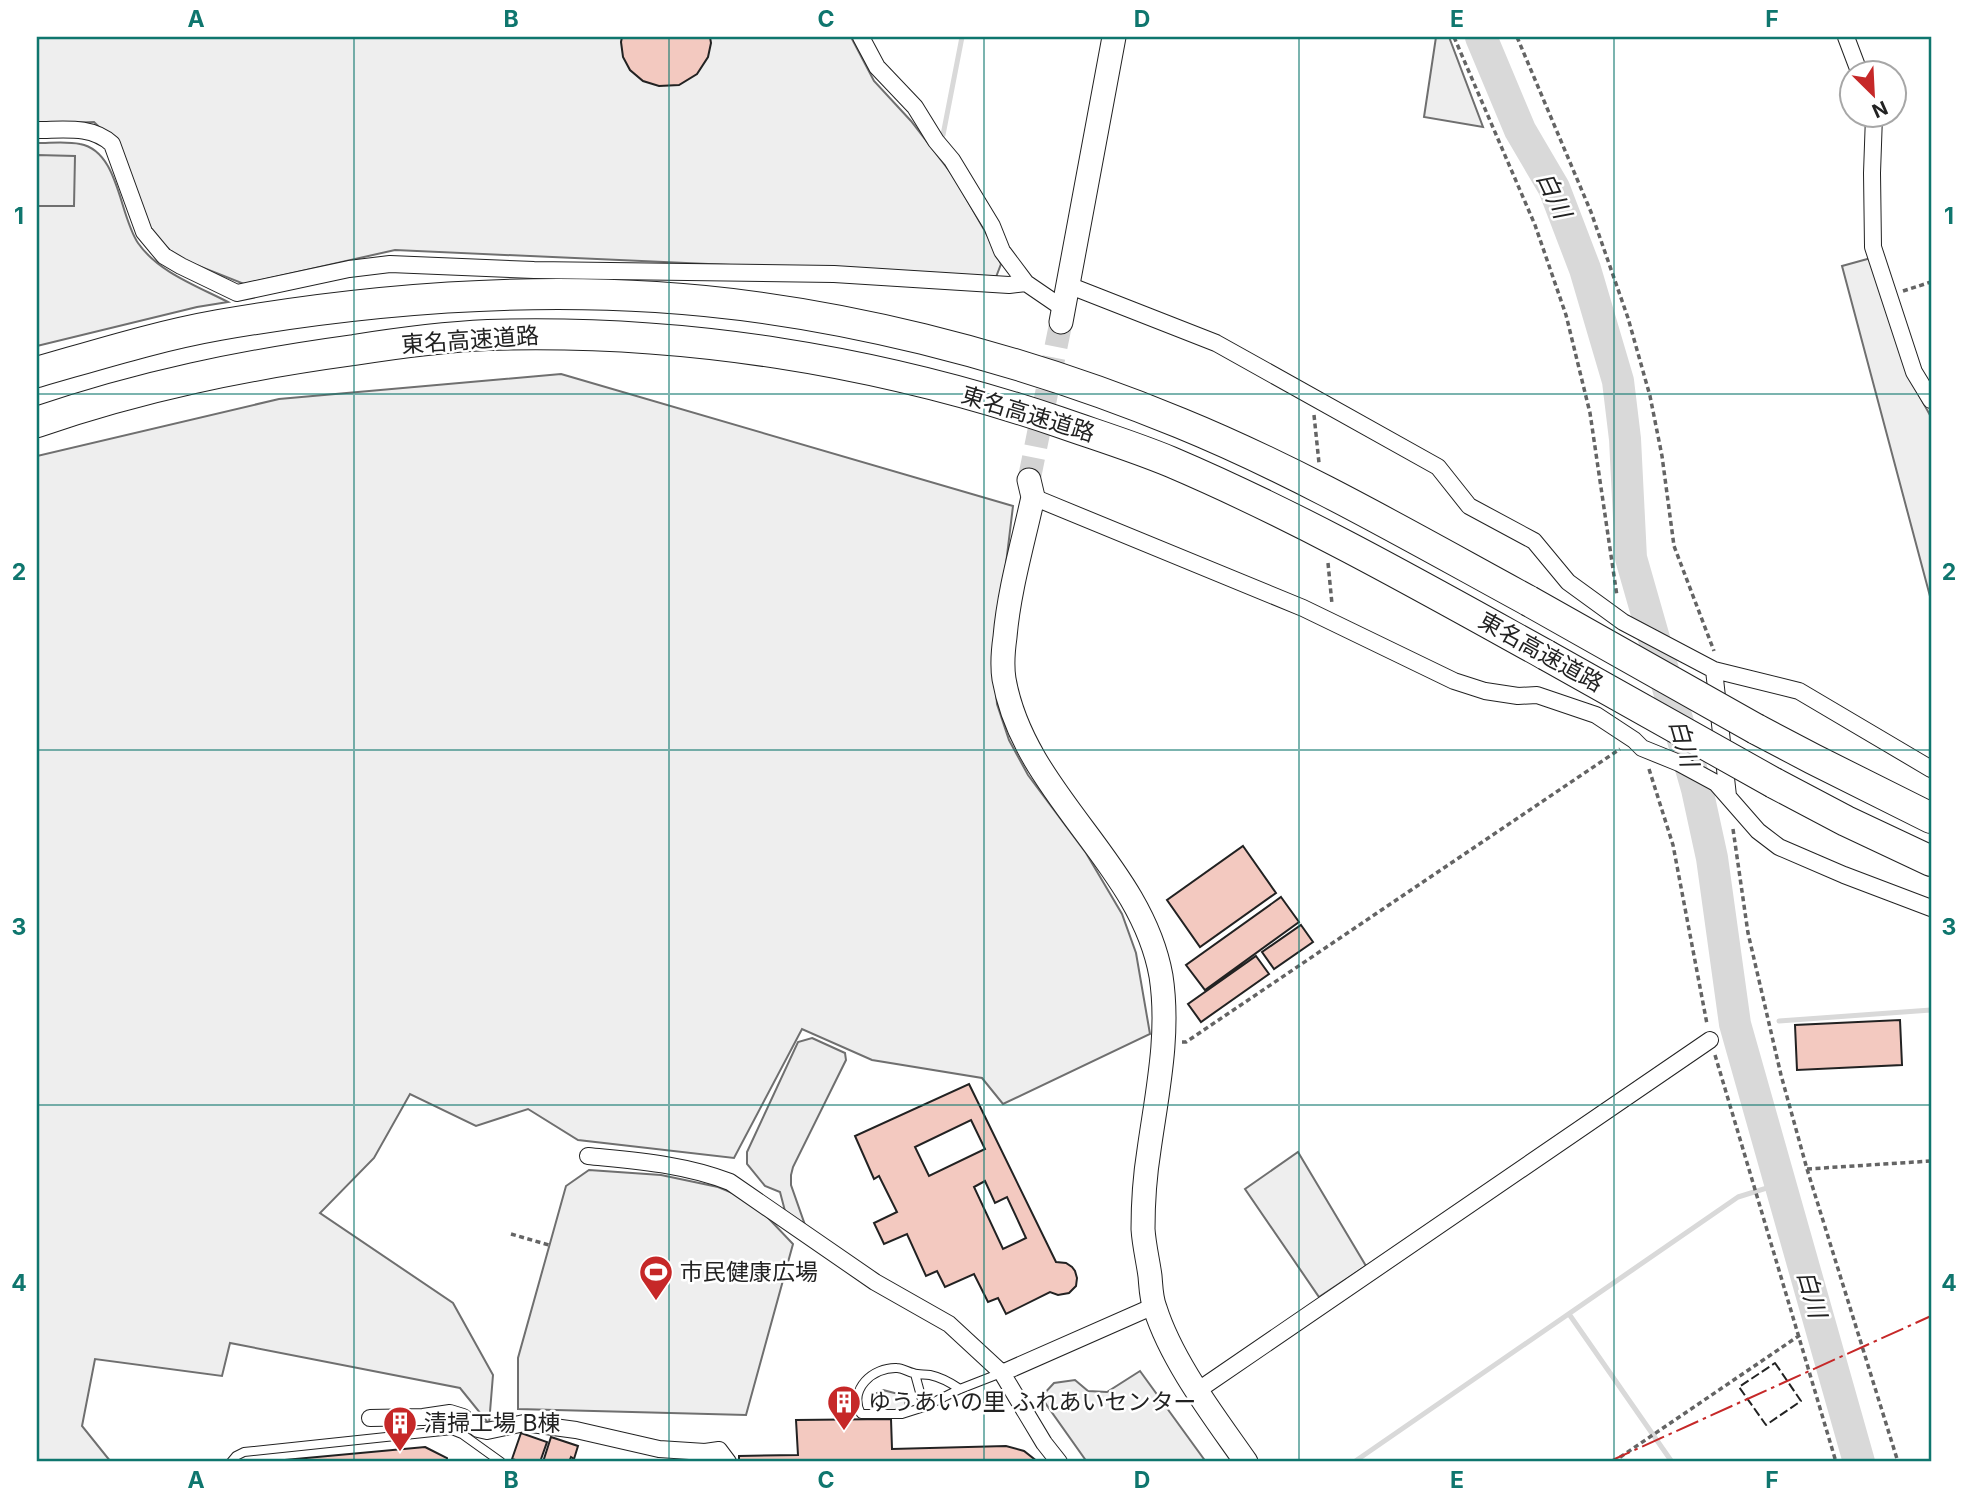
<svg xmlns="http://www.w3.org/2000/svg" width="1968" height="1499" viewBox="0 0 1968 1499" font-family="Inter,'Noto Sans JP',sans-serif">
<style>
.green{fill:#eee;stroke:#6f6f6f;stroke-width:2}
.parking{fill:#ededed;stroke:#6f6f6f;stroke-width:2}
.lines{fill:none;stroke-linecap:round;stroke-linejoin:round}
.stream{stroke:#d9d9d9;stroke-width:5}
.river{stroke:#d9d9d9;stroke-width:32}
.building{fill:#f3c9c0;stroke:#222;stroke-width:2;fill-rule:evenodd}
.secondary-tunnel{stroke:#d3d3d3;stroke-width:23;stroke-dasharray:23 11;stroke-linecap:butt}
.lane-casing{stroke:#222;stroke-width:10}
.street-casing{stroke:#222;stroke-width:18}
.secondary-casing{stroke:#222;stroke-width:25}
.highway-casing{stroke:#222;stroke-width:32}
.path{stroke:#646464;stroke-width:3.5;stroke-dasharray:5 3.5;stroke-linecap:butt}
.lane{stroke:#fff;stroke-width:8}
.street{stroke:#fff;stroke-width:16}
.secondary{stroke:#fff;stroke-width:23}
.highway{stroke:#fff;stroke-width:30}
.highway-bridge-casing{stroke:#222;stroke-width:32;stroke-linecap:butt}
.highway-bridge{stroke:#fff;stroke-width:30}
.fence{stroke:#222;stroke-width:2;stroke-dasharray:9 3.5;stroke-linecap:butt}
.power{stroke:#c62828;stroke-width:2;stroke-dasharray:24 5 3.5 5;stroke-linecap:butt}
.grid{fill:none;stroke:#0f766e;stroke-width:2;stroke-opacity:0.55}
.labels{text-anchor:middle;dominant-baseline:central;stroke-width:5;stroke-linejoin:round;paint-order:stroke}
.street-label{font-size:23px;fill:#222;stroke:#fff}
.poi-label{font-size:23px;fill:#222;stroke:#fff;text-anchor:start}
.water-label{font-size:24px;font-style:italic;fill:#222;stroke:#fff}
.neatline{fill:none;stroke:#0f766e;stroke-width:2.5}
.grid-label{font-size:23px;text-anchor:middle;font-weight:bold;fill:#0f766e}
</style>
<rect width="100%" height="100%" fill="#fff"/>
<path class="green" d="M 37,37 L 851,37 L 874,81 L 911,121 L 954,177 L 990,240 L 1001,264 L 996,277 L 395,250 L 244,284 L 181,259 L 150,234 L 119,146 L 94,122 L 37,124 Z
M 1436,37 L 1449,37 L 1483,127 L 1424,117 Z
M 37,143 C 51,143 67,141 80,144 C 119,151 119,215 138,243 C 158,272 197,286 228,302 L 197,307 L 37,346 Z
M 1871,258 L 1907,373 L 1931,417 L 1931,600 L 1842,266 Z
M 561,374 L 1013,506 L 994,663 L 997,704 L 1009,740 L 1028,775 L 1086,853 L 1122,914 L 1136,953 L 1150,1034 L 1003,1104 L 982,1078 L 872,1060 L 802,1029 L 734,1158 L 578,1140 L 528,1109 L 476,1126 L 410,1094 L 374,1158 L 320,1213 L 453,1303 L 493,1375 L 489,1424 L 460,1388 L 230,1343 L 222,1376 L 95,1359 L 82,1426 L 111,1462 L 37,1462 L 37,456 L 279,399 Z
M 1298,1152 L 1366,1266 L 1319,1297 L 1245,1189 Z
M 589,1170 L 661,1175 L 718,1187 L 752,1201 L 793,1244 L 746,1415 L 518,1409 L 518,1358 L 566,1186 Z
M 883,1390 L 906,1396 L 905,1407 L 888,1412 L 875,1411 L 872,1404 L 875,1394 Z"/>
<path class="parking" d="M 37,155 L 75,156 L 74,206 L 37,206 Z
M 812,1038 L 845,1053 L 846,1060 L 793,1167 L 791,1175 L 791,1185 L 805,1225 L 785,1211 L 780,1192 L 765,1186 L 747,1164 L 747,1152 L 798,1042 Z
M 1140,1371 L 1206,1462 L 1087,1462 L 1041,1397 L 1054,1383 L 1075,1380 L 1088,1391 L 1107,1392 Z"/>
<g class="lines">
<path class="stream" d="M 943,135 L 962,37
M 1779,1021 L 1931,1010
M 1569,1314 L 1672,1462
M 1354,1462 L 1738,1197 L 1780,1184"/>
<path class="river" d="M 1481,37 L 1520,130 L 1554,188 L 1585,269 L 1618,381 L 1625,439 L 1631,558 L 1697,789 L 1712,858 L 1735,1024 L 1859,1462"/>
</g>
<path class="building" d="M 622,37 L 710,37 L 711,43 L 708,57 L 697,74 L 679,85 L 659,86 L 643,81 L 630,70 L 623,57 L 621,42 Z
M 1243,846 L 1276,893 L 1200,947 L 1167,900 Z
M 1281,897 L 1299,922 L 1205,990 L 1186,965 Z
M 1301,925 L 1313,942 L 1274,969 L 1262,952 Z
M 1256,956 L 1269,974 L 1201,1022 L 1188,1004 Z
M 1900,1020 L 1902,1065 L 1797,1070 L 1795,1025 Z
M 969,1084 L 1056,1262 L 1066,1263 L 1072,1267 L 1075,1271 L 1077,1278 L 1076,1286 L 1069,1293 L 1058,1295 L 1050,1292 L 1006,1314 L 998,1298 L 988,1302 L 974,1274 L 945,1287 L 937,1271 L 926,1276 L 907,1234 L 884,1244 L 874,1223 L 897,1212 L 879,1176 L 874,1179 L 855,1136 ZM 971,1120 L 985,1149 L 929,1176 L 915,1147 ZM 985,1181 L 995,1203 L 1007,1197 L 1026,1238 L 1003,1249 L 974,1187 Z
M 891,1419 L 892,1449 L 1006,1446 L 1024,1451 L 1038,1462 L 739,1462 L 739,1456 L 798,1455 L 796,1420 Z
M 521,1433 L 547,1442 L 540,1462 L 522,1462 L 512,1459 Z
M 551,1437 L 578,1446 L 574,1459 L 571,1457 L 569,1462 L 543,1462 Z
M 425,1447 L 447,1458 L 447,1462 L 263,1462 Z"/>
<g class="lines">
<path class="secondary-tunnel" d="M 1029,480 L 1061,322"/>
<g class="lane-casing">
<path id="lane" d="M 915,1374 L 924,1407
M 960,1389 C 951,1383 940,1377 930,1375 C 924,1374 918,1375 913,1373 C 908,1372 902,1368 897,1368 C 873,1367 848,1389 861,1414 L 902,1414 L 924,1407 L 960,1389 L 1001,1373
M 231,1462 L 236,1456 L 244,1452 L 452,1430 L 462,1434 L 501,1462"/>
</g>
<g class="street-casing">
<path id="street" d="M 861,37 L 877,67 L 915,107 L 936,141 L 952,160 L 992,226 L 1002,251 L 1026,283 L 1064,309
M 1846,37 L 1860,74
M 1874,116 L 1872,173 L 1873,247 L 1914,372 L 1931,400
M 37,130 C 64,130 91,125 112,144 L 144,232 L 164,256 L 181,266 L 237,293 L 349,269 L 390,264 L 534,270 L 834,274 L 1009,285 L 1026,283
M 1068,285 L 1216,343 L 1438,467 L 1469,506 L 1534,541 L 1568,582 L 1623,622 L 1714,670 L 1799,691 L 1931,769
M 1033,497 L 1303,608 L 1454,681 L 1485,691 L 1518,696 L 1537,695 L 1596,715 L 1634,740 L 1642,748 L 1679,763 L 1716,783 L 1758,831 L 1779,847 L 1844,875 L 1931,908
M 1714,670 L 1728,796
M 588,1156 C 637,1161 684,1164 730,1182 L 875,1282 L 949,1324 L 1002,1373 L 1044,1443 L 1059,1462
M 1002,1373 L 1154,1306
M 1197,1391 L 1710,1040
M 370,1418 L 423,1417 L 450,1413 L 463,1417 L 478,1429 L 487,1431 L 524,1423 L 576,1430 L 659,1449 L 705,1452 L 719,1450 L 728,1462"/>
</g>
<g class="secondary-casing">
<path id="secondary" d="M 1061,322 L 1114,37
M 1029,480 L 1033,497 C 1023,543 1009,590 1005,637 C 1003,651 1002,666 1004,679 C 1024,794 1141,863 1161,976 C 1170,1034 1157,1093 1149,1150 C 1145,1175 1143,1203 1143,1229 C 1144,1245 1148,1261 1150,1276 C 1151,1287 1151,1298 1155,1308 C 1172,1362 1214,1416 1246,1462"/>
</g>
<g class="highway-casing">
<path id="highway" d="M 37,372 C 97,355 157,336 219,325 C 363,300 510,288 656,297 C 832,308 1017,356 1180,423 C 1300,472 1415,539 1529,601
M 37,422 C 142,386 244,365 354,350 C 398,343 444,337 488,335 C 682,329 876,360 1059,422 C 1096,435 1135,447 1171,462 C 1300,517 1423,587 1546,655
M 1756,729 L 1813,759 L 1931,818
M 1774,783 L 1846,821 L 1931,861"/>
</g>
<path class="path" d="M 1454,37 L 1535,225 L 1566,315 L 1590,413 L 1617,596
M 1517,37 L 1591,212 L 1628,318 L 1650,396 L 1662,456 L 1674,546 L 1714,651
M 1903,291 L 1931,282
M 1314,415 L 1319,463
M 1328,563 L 1332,604
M 1649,769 L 1673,845 L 1707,1024
M 1733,829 L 1748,933 L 1781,1075 L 1807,1169 L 1898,1462
M 1182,1042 L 1186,1042 L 1620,749
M 1715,1055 L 1836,1462
M 1807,1169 L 1931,1161
M 511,1234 L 549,1245
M 1613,1462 L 1800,1335"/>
<use href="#lane" class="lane"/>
<use href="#street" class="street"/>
<use href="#secondary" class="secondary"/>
<use href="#highway" class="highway"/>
<g class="highway-bridge-casing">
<path id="highway-bridge" d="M 1529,601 L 1756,729
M 1546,655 L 1774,783"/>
</g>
<use href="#highway-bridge" class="highway-bridge"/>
<path class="fence" d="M 1775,1363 L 1801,1401 L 1766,1425 L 1739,1387 Z"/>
<path class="power" d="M 1608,1462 L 1931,1316"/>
</g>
<path class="grid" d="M 354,37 L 354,1462M 669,37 L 669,1462M 984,37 L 984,1462M 1299,37 L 1299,1462M 1614,37 L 1614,1462M 37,394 L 1931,394M 37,750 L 1931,750M 37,1105 L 1931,1105"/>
<defs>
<g id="stadium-pin" transform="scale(1.75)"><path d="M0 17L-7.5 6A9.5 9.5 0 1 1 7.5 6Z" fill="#c62828" stroke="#fff"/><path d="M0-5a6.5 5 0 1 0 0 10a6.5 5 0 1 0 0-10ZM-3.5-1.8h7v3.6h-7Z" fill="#fff"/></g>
<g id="building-pin" transform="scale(1.75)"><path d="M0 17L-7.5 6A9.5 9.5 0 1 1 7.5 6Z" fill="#c62828" stroke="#fff"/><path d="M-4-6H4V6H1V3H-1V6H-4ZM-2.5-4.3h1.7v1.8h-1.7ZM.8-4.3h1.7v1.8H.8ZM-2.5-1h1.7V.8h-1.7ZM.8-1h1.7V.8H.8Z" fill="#fff"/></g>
</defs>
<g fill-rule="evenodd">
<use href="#stadium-pin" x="656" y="1272"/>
<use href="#building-pin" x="844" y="1402"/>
<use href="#building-pin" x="400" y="1423"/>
</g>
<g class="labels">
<g class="street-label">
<text transform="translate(470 340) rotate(-4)">東名高速道路</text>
<text transform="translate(1028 414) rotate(17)">東名高速道路</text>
<text transform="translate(1541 652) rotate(29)">東名高速道路</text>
</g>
<g class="poi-label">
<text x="680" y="1272">市民健康広場</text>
<text x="868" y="1402">ゆうあいの里 ふれあいセンター</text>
<text x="424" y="1423">清掃工場 B棟</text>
</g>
<g class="water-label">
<text transform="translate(1554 195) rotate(65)">白川</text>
<text transform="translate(1684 743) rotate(74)">白川</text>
<text transform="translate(1812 1294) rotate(74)">白川</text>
</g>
</g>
<rect width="1968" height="1499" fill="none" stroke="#ffffff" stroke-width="77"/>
<g transform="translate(1873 94) rotate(156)"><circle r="33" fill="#ffffff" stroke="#a7a7a7" stroke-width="2"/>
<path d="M0-5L12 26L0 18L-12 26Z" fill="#c62828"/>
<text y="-10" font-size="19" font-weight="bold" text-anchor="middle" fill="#222222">N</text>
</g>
<rect x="38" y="38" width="1892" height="1422" class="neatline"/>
<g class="grid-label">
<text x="196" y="27">A</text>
<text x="511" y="27">B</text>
<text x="826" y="27">C</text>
<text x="1142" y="27">D</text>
<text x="1457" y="27">E</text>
<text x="1772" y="27">F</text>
<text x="19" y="224">1</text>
<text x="1949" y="224">1</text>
<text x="19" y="580">2</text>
<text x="1949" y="580">2</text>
<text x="19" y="935">3</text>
<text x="1949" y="935">3</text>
<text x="19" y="1291">4</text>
<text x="1949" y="1291">4</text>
<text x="196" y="1488">A</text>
<text x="511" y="1488">B</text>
<text x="826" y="1488">C</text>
<text x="1142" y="1488">D</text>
<text x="1457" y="1488">E</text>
<text x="1772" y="1488">F</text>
</g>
</svg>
